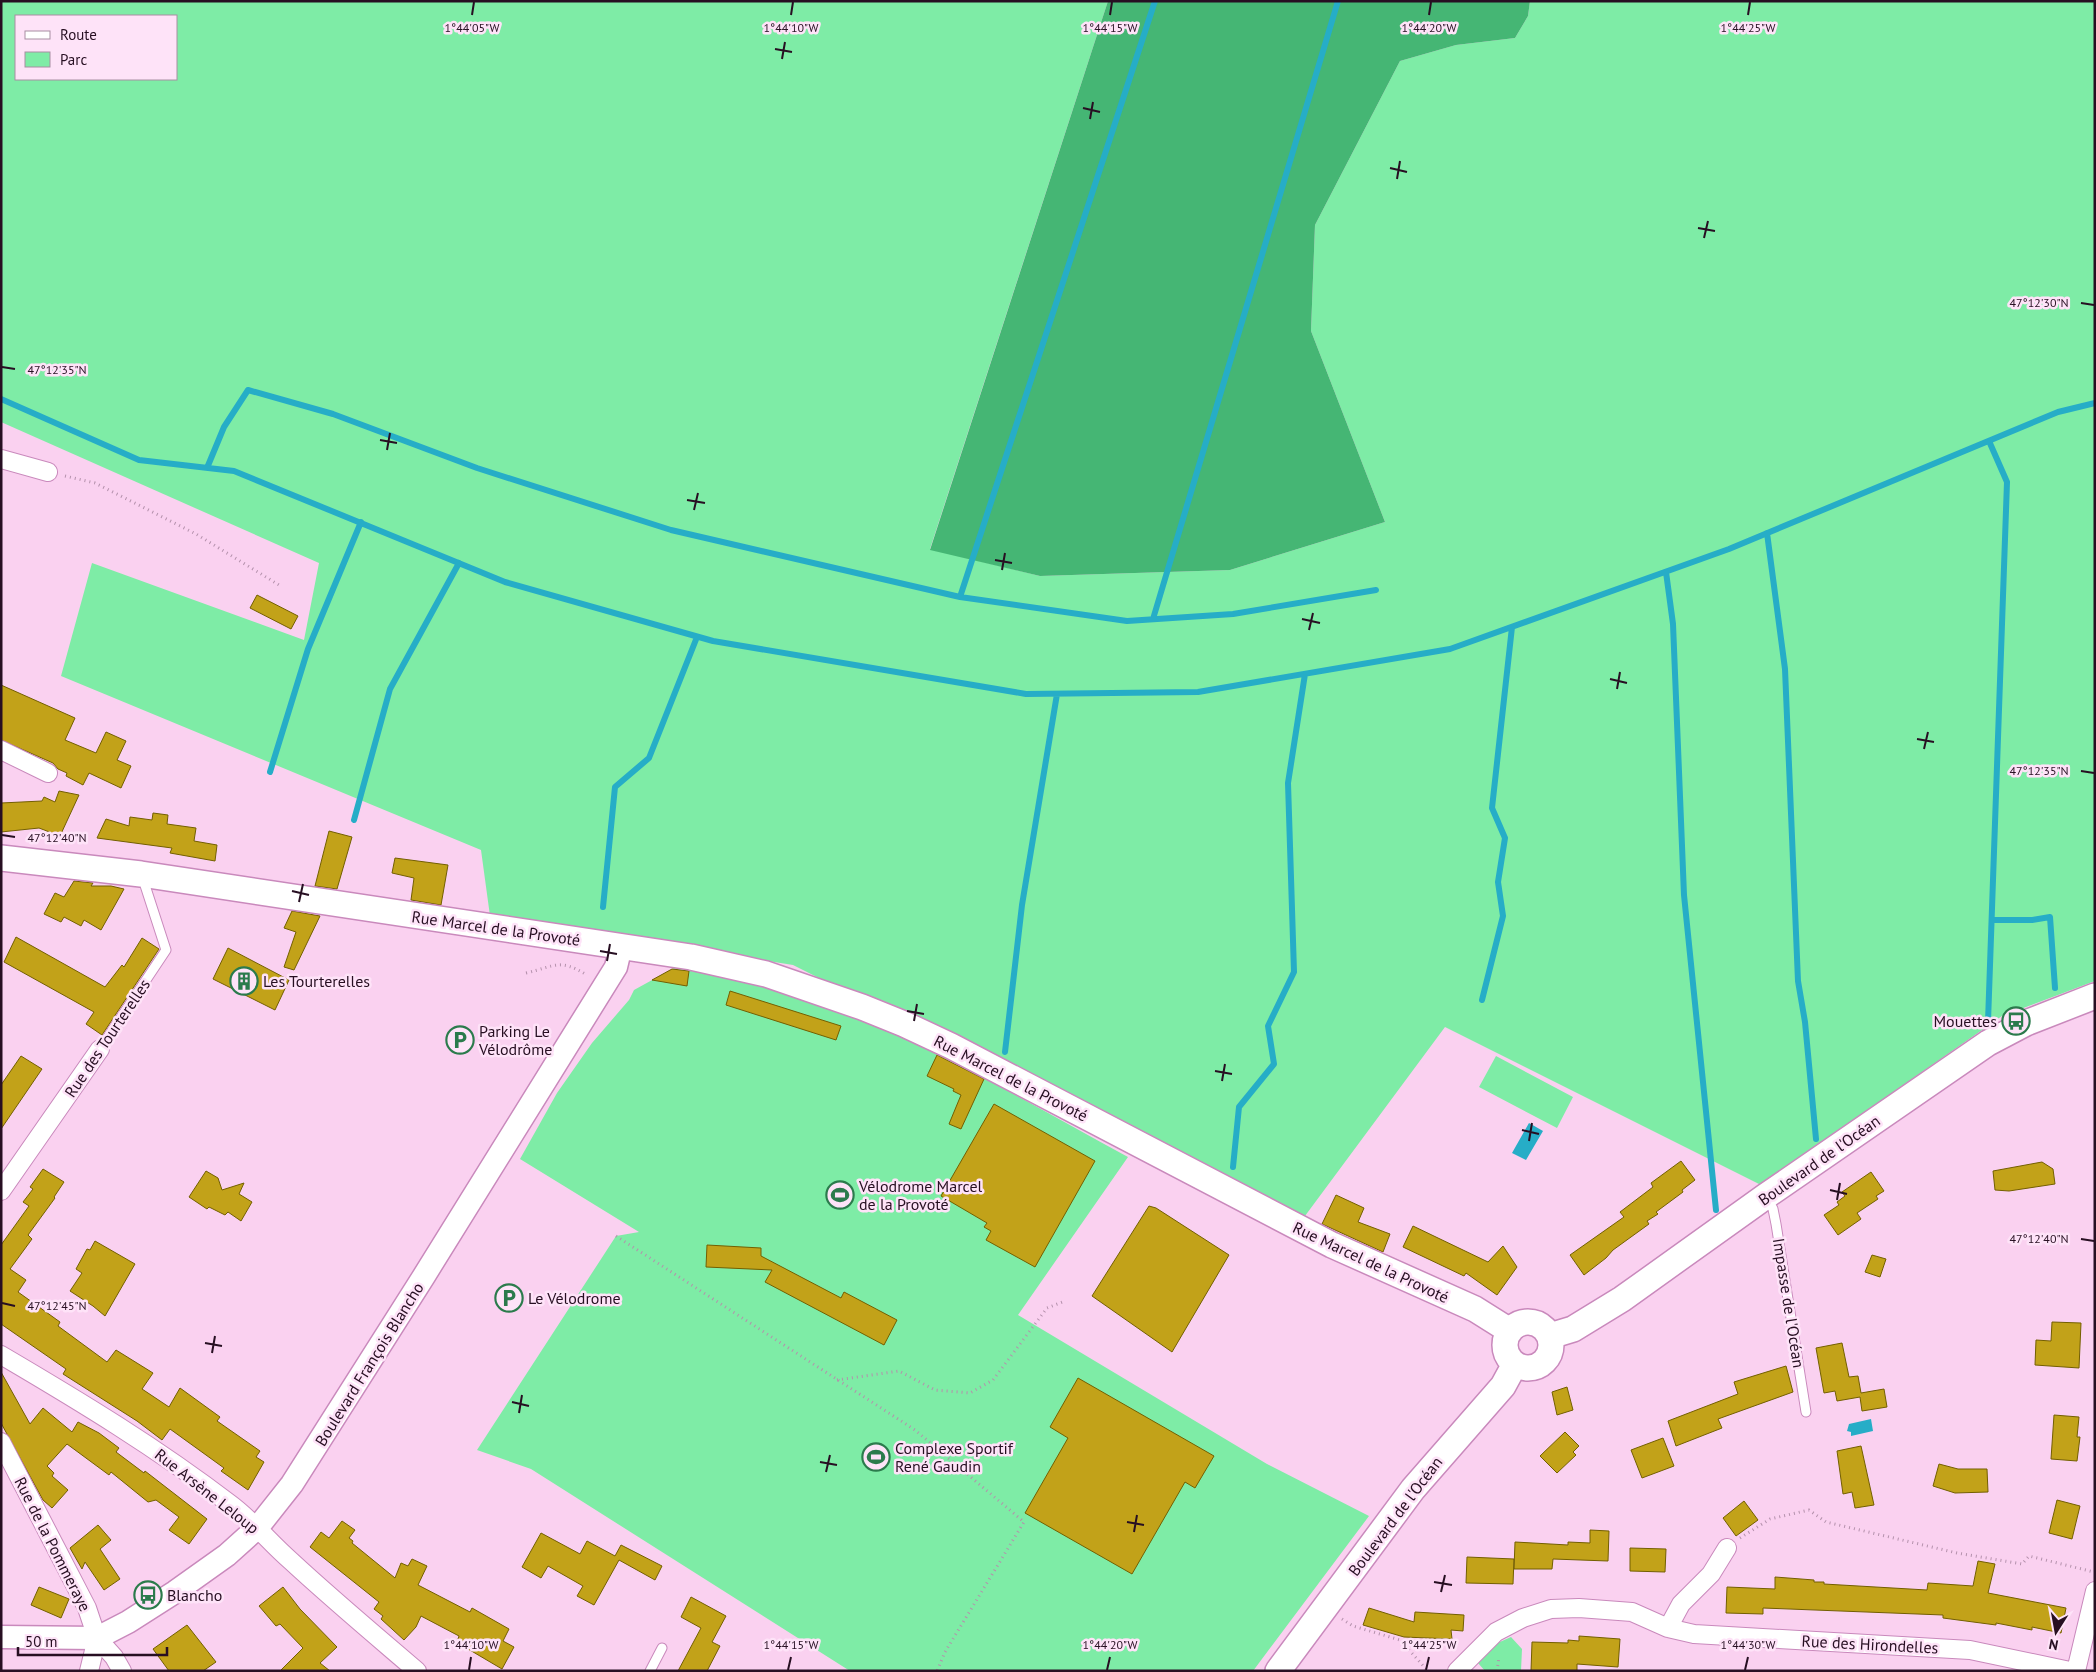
<svg xmlns="http://www.w3.org/2000/svg" width="2096" height="1672" viewBox="0 0 2096 1672" font-family="'PT Sans',sans-serif">
<style>
.green{fill:#7eeca6;fill-rule:evenodd}
.forest{fill:#45b674}
.water{fill:#26adc7}
.lines{fill:none;stroke-linecap:round;stroke-linejoin:round}
.stream{stroke:#26adc7;stroke-width:6}
.building{fill:#c2a219;stroke:#735f00}
.service-casing{stroke:#c989bc;stroke-width:11}
.minor-casing{stroke:#c989bc;stroke-width:20}
.tertiary-casing{stroke:#c989bc;stroke-width:25}
.secondary-casing{stroke:#c989bc;stroke-width:28}
.path{stroke:#b491ac;stroke-width:3;stroke-dasharray:1 4;stroke-linecap:butt}
.service{stroke:#fff;stroke-width:9}
.minor{stroke:#fff;stroke-width:18}
.tertiary{stroke:#fff;stroke-width:22}
.secondary{stroke:#fff;stroke-width:25}
.ticks{fill:none;stroke:#270f22;stroke-width:2}
.labels{text-anchor:middle;dominant-baseline:central;stroke-width:5;stroke-linejoin:round;paint-order:stroke}
.street-label{font-size:16px;fill:#270f22;stroke:#fee3f8}
.poi-label{font-size:16px;fill:#270f22;stroke:#fee3f8;text-anchor:start}
.ticks-label{font-size:12px;text-anchor:middle;fill:#270f22;stroke:#fee3f8;stroke-width:5;stroke-linejoin:round;paint-order:stroke}
</style>
<rect width="100%" height="100%" fill="#fad1f0"/>
<path class="green" d="M 1,1 L 1108,1 L 930,549 L 1040,576 L 1230,570 L 1385,522 L 1311,331 L 1315,225 L 1400,61 L 1456,45 L 1515,38 L 1528,16 L 1530,1 L 2095,1 L 2095,981 L 2002,1016 L 1761,1185 L 1445,1027 L 1302,1220 L 793,965 L 490,916 L 481,850 L 61,676 L 92,563 L 304,640 L 319,563 L 1,422 ZM 16,16 L 176,16 L 176,79 L 16,79 Z
M 674,968 C 735,978 797,993 854,1016 C 949,1055 1038,1108 1128,1157 L 1018,1315 L 1267,1464 L 1369,1516 L 1253,1671 L 850,1671 L 531,1469 L 477,1450 L 616,1236 L 639,1232 L 520,1159 L 557,1093 L 592,1043 L 629,1000 L 634,990 Z
M 1496,1056 L 1573,1097 L 1557,1128 L 1479,1087 Z
M 1511,1637 L 1522,1649 L 1521,1671 L 1485,1671 L 1478,1663 L 1493,1645 Z"/>
<path class="forest" d="M 1108,1 L 1530,1 L 1528,16 L 1515,38 L 1456,45 L 1400,61 L 1315,225 L 1311,331 L 1385,522 L 1230,570 L 1040,576 L 930,550 Z"/>
<path class="water" d="M 1529,1123 L 1543,1131 L 1526,1160 L 1512,1153 Z
M 1871,1419 L 1873,1431 L 1851,1436 L 1851,1432 L 1847,1431 L 1849,1424 Z"/>
<g class="lines">
<path class="stream" d="M 1,399 L 139,460 L 234,471 L 505,582 L 713,641 L 1026,694 L 1198,692 L 1450,649 L 1729,549 L 2058,412 L 2095,403
M 207,468 L 224,427 L 248,390 L 333,414 L 477,468 L 671,530 L 960,597 L 1127,621 L 1233,614 L 1376,590
M 1767,533 L 1785,669 L 1798,981 L 1805,1022 L 1816,1139
M 1666,572 L 1673,624 L 1684,895 L 1716,1210
M 960,597 L 1155,1
M 1153,619 L 1338,1
M 270,772 L 308,649 L 361,522
M 354,820 L 390,689 L 459,563
M 603,907 L 615,787 L 649,758 L 697,637
M 1993,920 L 2032,920 L 2050,917 L 2055,988
M 1482,1000 L 1503,916 L 1498,882 L 1505,838 L 1492,808 L 1512,627
M 1988,1022 L 2007,482 L 1989,441
M 1005,1052 L 1022,905 L 1057,694
M 1233,1167 L 1239,1107 L 1274,1064 L 1268,1026 L 1294,972 L 1288,783 L 1305,674"/>
</g>
<path class="building" d="M 257,595 L 298,616 L 291,629 L 250,608 Z
M 1,685 L 75,718 L 65,740 L 96,753 L 106,732 L 126,741 L 117,760 L 131,766 L 121,788 L 89,773 L 83,785 L 66,776 L 67,773 L 58,769 L 53,763 L 1,740 Z
M 59,791 L 79,795 L 60,836 L 39,828 L 1,832 L 1,803 L 42,801 L 44,797 L 55,802 Z
M 153,813 L 168,815 L 167,824 L 196,828 L 194,841 L 217,845 L 215,861 L 170,853 L 172,848 L 97,838 L 106,819 L 129,826 L 130,817 L 152,820 Z
M 329,831 L 352,837 L 337,889 L 315,886 Z
M 395,858 L 448,865 L 441,905 L 411,900 L 414,878 L 392,873 Z
M 74,881 L 93,883 L 91,886 L 111,886 L 124,889 L 101,930 L 84,920 L 81,926 L 64,917 L 61,922 L 44,914 L 55,893 L 64,897 Z
M 292,911 L 320,916 L 294,970 L 284,967 L 296,932 L 284,928 Z
M 16,937 L 105,987 L 122,965 L 124,967 L 142,938 L 159,949 L 102,1035 L 86,1024 L 94,1012 L 4,962 Z
M 228,948 L 289,980 L 275,1010 L 213,979 Z
M 672,969 L 689,971 L 687,986 L 652,980 Z
M 730,991 L 841,1026 L 836,1040 L 726,1005 Z
M 937,1055 L 984,1079 L 961,1129 L 949,1124 L 961,1095 L 953,1091 L 954,1089 L 927,1076 Z
M 21,1056 L 42,1069 L 1,1129 L 1,1085 Z
M 994,1104 L 1095,1161 L 1035,1267 L 986,1240 L 991,1231 L 984,1227 L 987,1223 L 941,1196 Z
M 1681,1161 L 1695,1180 L 1682,1190 L 1683,1192 L 1656,1212 L 1658,1214 L 1647,1221 L 1649,1224 L 1613,1250 L 1606,1258 L 1584,1275 L 1570,1255 L 1624,1217 L 1620,1212 L 1653,1187 L 1651,1183 Z
M 2042,1162 L 2053,1169 L 2055,1184 L 2009,1191 L 1995,1190 L 1993,1171 Z
M 43,1169 L 64,1182 L 54,1197 L 55,1198 L 28,1235 L 32,1239 L 10,1269 L 26,1280 L 18,1292 L 60,1322 L 58,1326 L 107,1362 L 116,1350 L 153,1373 L 142,1389 L 169,1407 L 180,1388 L 220,1417 L 217,1421 L 260,1451 L 256,1457 L 264,1462 L 248,1490 L 221,1471 L 224,1468 L 170,1429 L 162,1440 L 137,1421 L 63,1374 L 66,1369 L 1,1324 L 1,1245 L 29,1206 L 23,1202 L 33,1189 L 30,1187 Z
M 206,1171 L 218,1178 L 222,1190 L 244,1183 L 239,1194 L 252,1202 L 241,1221 L 228,1212 L 225,1215 L 209,1207 L 207,1209 L 189,1197 Z
M 1871,1172 L 1884,1191 L 1876,1196 L 1878,1199 L 1857,1213 L 1861,1219 L 1838,1235 L 1824,1215 L 1839,1205 L 1837,1202 L 1845,1196 L 1842,1192 Z
M 1336,1195 L 1364,1208 L 1358,1222 L 1390,1234 L 1383,1252 L 1322,1224 Z
M 1149,1206 L 1156,1208 L 1229,1255 L 1172,1352 L 1092,1296 Z
M 1413,1226 L 1488,1262 L 1503,1246 L 1517,1267 L 1497,1295 L 1466,1273 L 1464,1276 L 1403,1247 Z
M 95,1241 L 135,1264 L 105,1316 L 93,1306 L 70,1291 L 82,1273 L 76,1269 L 87,1249 L 90,1250 Z
M 707,1245 L 761,1248 L 761,1256 L 841,1298 L 844,1292 L 897,1320 L 884,1345 L 765,1282 L 772,1270 L 706,1267 Z
M 1872,1255 L 1886,1259 L 1880,1277 L 1865,1272 Z
M 2052,1322 L 2081,1323 L 2079,1368 L 2035,1365 L 2036,1340 L 2051,1341 Z
M 1842,1343 L 1849,1377 L 1858,1376 L 1861,1393 L 1884,1389 L 1887,1407 L 1862,1411 L 1860,1397 L 1837,1401 L 1835,1391 L 1824,1393 L 1816,1348 Z
M 1786,1366 L 1793,1392 L 1718,1419 L 1722,1428 L 1676,1446 L 1668,1421 L 1738,1394 L 1734,1382 Z
M 1,1372 L 30,1424 L 43,1408 L 72,1432 L 78,1422 L 99,1433 L 119,1448 L 116,1452 L 144,1473 L 145,1471 L 207,1519 L 189,1544 L 169,1530 L 179,1517 L 156,1500 L 148,1502 L 111,1472 L 109,1475 L 67,1444 L 47,1466 L 54,1473 L 52,1476 L 68,1490 L 52,1508 L 43,1500 L 1,1423 Z
M 1078,1378 L 1214,1456 L 1195,1488 L 1185,1482 L 1132,1574 L 1025,1513 L 1068,1438 L 1050,1427 Z
M 1567,1387 L 1573,1410 L 1557,1415 L 1552,1392 Z
M 2054,1415 L 2079,1417 L 2077,1437 L 2080,1437 L 2077,1461 L 2051,1459 Z
M 1565,1432 L 1579,1446 L 1573,1452 L 1576,1455 L 1557,1473 L 1540,1456 Z
M 1663,1438 L 1674,1466 L 1642,1478 L 1631,1450 Z
M 1861,1446 L 1874,1505 L 1855,1508 L 1852,1492 L 1843,1494 L 1837,1451 Z
M 1939,1464 L 1958,1469 L 1987,1469 L 1988,1492 L 1955,1493 L 1933,1486 Z
M 2057,1500 L 2080,1506 L 2072,1539 L 2049,1533 Z
M 1744,1501 L 1758,1520 L 1736,1536 L 1723,1518 Z
M 342,1521 L 355,1530 L 349,1538 L 353,1541 L 352,1543 L 395,1578 L 401,1563 L 408,1566 L 412,1559 L 427,1566 L 418,1585 L 470,1612 L 472,1608 L 509,1629 L 503,1641 L 514,1647 L 502,1669 L 463,1646 L 465,1642 L 458,1639 L 459,1636 L 421,1616 L 416,1627 L 404,1640 L 381,1619 L 383,1616 L 374,1609 L 379,1602 L 310,1547 L 321,1532 L 329,1538 Z
M 98,1525 L 111,1540 L 100,1549 L 120,1579 L 104,1590 L 85,1562 L 82,1569 L 70,1548 Z
M 1590,1530 L 1609,1531 L 1608,1561 L 1553,1559 L 1552,1569 L 1514,1569 L 1515,1542 L 1568,1545 L 1568,1542 L 1590,1543 Z
M 541,1533 L 580,1554 L 587,1541 L 615,1556 L 621,1545 L 662,1566 L 655,1580 L 619,1560 L 594,1605 L 577,1596 L 583,1586 L 548,1566 L 541,1578 L 522,1567 Z
M 1630,1548 L 1666,1549 L 1665,1572 L 1630,1571 Z
M 1467,1557 L 1514,1559 L 1513,1584 L 1466,1583 Z
M 1978,1561 L 1995,1564 L 1988,1593 L 2066,1608 L 2061,1633 L 2032,1627 L 2032,1630 L 1996,1623 L 1996,1625 L 1943,1618 L 1943,1615 L 1763,1608 L 1763,1614 L 1726,1613 L 1727,1587 L 1775,1589 L 1775,1577 L 1814,1580 L 1814,1582 L 1824,1582 L 1824,1584 L 1927,1590 L 1928,1583 L 1973,1586 Z
M 39,1587 L 69,1599 L 61,1618 L 31,1605 Z
M 283,1587 L 300,1609 L 337,1647 L 320,1663 L 330,1671 L 280,1671 L 303,1648 L 280,1624 L 276,1626 L 259,1606 Z
M 691,1597 L 726,1616 L 712,1642 L 720,1646 L 707,1671 L 678,1671 L 701,1628 L 681,1617 Z
M 1369,1608 L 1414,1622 L 1415,1612 L 1464,1615 L 1463,1631 L 1451,1630 L 1452,1639 L 1404,1637 L 1363,1625 Z
M 187,1625 L 216,1662 L 203,1671 L 169,1671 L 153,1649 Z
M 1579,1636 L 1620,1639 L 1618,1667 L 1577,1664 L 1577,1671 L 1531,1671 L 1532,1642 L 1568,1643 L 1568,1640 L 1579,1641 Z"/>
<g class="lines">
<g class="service-casing">
<path id="service" d="M 100,1049 L 166,950 L 142,876
M 1767,1198 L 1773,1209 L 1776,1224 L 1806,1412
M 650,1671 L 662,1648"/>
</g>
<g class="minor-casing">
<path id="minor" d="M 1,459 L 48,472
M 1,750 L 48,773
M 1,1191 L 100,1049
M 1,1355 C 81,1402 157,1448 230,1504 C 253,1521 270,1543 291,1561 C 332,1599 375,1635 417,1671
M 1,1442 L 87,1608 L 97,1638 L 114,1657 L 122,1671
M 1668,1628 L 1681,1604 L 1711,1574 L 1727,1548
M 89,1671 L 97,1638
M 1457,1671 L 1496,1632 L 1523,1618 L 1551,1609 L 1579,1608 L 1632,1612 L 1668,1628 L 1694,1634 L 1970,1650 L 2070,1671
M 2076,1671 L 2095,1591"/>
</g>
<g class="tertiary-casing">
<path id="tertiary" d="M 1,1637 L 97,1638 L 128,1622 L 175,1592 L 227,1555 L 258,1527 L 292,1484 L 424,1276 L 616,967 L 621,946"/>
</g>
<g class="secondary-casing">
<path id="secondary" d="M 1,858 L 141,874 L 691,957 L 766,974 L 862,1007 L 904,1024 L 951,1046 L 1332,1245 L 1475,1309 L 1510,1331
M1505 1345a23 23 0 1 1 46 0a23 23 0 1 1-46 0Z
M 1550,1336 L 1573,1329 L 1622,1299 L 1766,1196 L 1988,1043 L 2026,1023 L 2095,996
M 1278,1671 L 1413,1489 L 1503,1386 L 1515,1364"/>
</g>
<path class="path" d="M 65,476 L 95,483 L 196,534 L 279,585
M 526,973 C 556,966 559,958 587,975
M 616,1236 L 915,1430 L 1024,1522 L 945,1652 L 937,1671
M 837,1380 L 899,1371 L 935,1390 L 970,1393 L 993,1380 L 1047,1308 L 1065,1301
M 1740,1538 L 1770,1519 L 1809,1510 L 1826,1522 L 1957,1553 L 2022,1564 L 2029,1556 L 2094,1572
M 1342,1619 L 1353,1626 L 1400,1640 L 1428,1671
M 1497,1671 L 1499,1657"/>
<use href="#service" class="service"/>
<use href="#minor" class="minor"/>
<use href="#tertiary" class="tertiary"/>
<use href="#secondary" class="secondary"/>
</g>
<path class="ticks" d="M 472,15 L 474,2M 791,15 L 793,2M 1110,15 L 1112,2M 1429,15 L 1431,2M 1748,15 L 1750,2M 775,49 L 792,52M 782,59 L 785,42M 1083,108 L 1100,112M 1090,119 L 1093,102M 1390,168 L 1407,172M 1397,179 L 1400,161M 1698,228 L 1715,231M 1704,238 L 1708,221M 2081,303 L 2094,305M 2,367 L 15,369M 380,440 L 397,443M 387,450 L 390,433M 687,500 L 705,503M 694,510 L 698,493M 995,560 L 1012,563M 1002,570 L 1005,553M 1302,619 L 1320,623M 1309,630 L 1313,613M 1610,679 L 1627,683M 1617,689 L 1620,672M 1917,739 L 1934,742M 1924,749 L 1928,732M 2081,771 L 2094,773M 2,835 L 15,837M 292,891 L 309,895M 299,902 L 303,884M 600,951 L 617,954M 607,961 L 610,944M 907,1011 L 924,1014M 914,1021 L 917,1004M 1215,1071 L 1232,1074M 1222,1081 L 1225,1064M 1522,1130 L 1539,1134M 1529,1141 L 1532,1123M 1830,1190 L 1847,1194M 1837,1200 L 1840,1183M 2081,1239 L 2094,1241M 2,1303 L 15,1306M 205,1343 L 222,1346M 212,1353 L 215,1336M 512,1402 L 529,1406M 519,1413 L 522,1395M 820,1462 L 837,1465M 826,1472 L 830,1455M 1127,1522 L 1144,1525M 1134,1532 L 1137,1515M 1434,1582 L 1452,1585M 1441,1592 L 1445,1575M 469,1670 L 471,1657M 788,1670 L 791,1657M 1107,1670 L 1110,1657M 1426,1670 L 1429,1657M 1745,1670 L 1748,1657"/>
<defs>
<g id="building-ring" transform="scale(1.4375)"><circle r="9.5" fill="#fee3f8" stroke="#2b7b4c" stroke-width="1.5"/><path d="M-4-6H4V6H1V3H-1V6H-4ZM-2.5-4.3h1.7v1.8h-1.7ZM.8-4.3h1.7v1.8H.8ZM-2.5-1h1.7V.8h-1.7ZM.8-1h1.7V.8H.8Z" fill="#2b7b4c"/></g>
<g id="bus-ring" transform="scale(1.4375)"><circle r="9.5" fill="#fee3f8" stroke="#2b7b4c" stroke-width="1.5"/><path d="M-5-6H5V4H4V6H2V4H-2V6H-4V4H-5ZM-3.5-4V0h7V-4ZM-3.5 1.2v1.5H-2V1.2ZM2 1.2v1.5H3.5V1.2Z" fill="#2b7b4c"/></g>
<g id="parking-ring" transform="scale(1.4375)"><circle r="9.5" fill="#fee3f8" stroke="#2b7b4c" stroke-width="1.5"/><path d="M-3.5-5.5H1a3.5 3.5 0 0 1 0 7H-1V5.5H-3.5ZM-1-3.4V-.6H.8a1.4 1.4 0 0 0 0-2.8Z" fill="#2b7b4c"/></g>
<g id="stadium-ring" transform="scale(1.4375)"><circle r="9.5" fill="#fee3f8" stroke="#2b7b4c" stroke-width="1.5"/><path d="M0-5a6.5 5 0 1 0 0 10a6.5 5 0 1 0 0-10ZM-3.5-1.8h7v3.6h-7Z" fill="#2b7b4c"/></g>
</defs>
<g fill-rule="evenodd">
<use href="#building-ring" x="244" y="981"/>
<use href="#bus-ring" x="2016" y="1021"/>
<use href="#parking-ring" x="460" y="1040"/>
<use href="#stadium-ring" x="840" y="1195"/>
<use href="#parking-ring" x="509" y="1298"/>
<use href="#stadium-ring" x="876" y="1457"/>
<use href="#bus-ring" x="148" y="1595"/>
</g>
<g class="labels">
<g class="street-label">
<text transform="translate(496 928) rotate(8)">Rue Marcel de la Provoté</text>
<text transform="translate(107 1038) rotate(-56)">Rue des Tourterelles</text>
<text transform="translate(1011 1078) rotate(27)">Rue Marcel de la Provoté</text>
<text transform="translate(1819 1160) rotate(-35)">Boulevard de l'Océan</text>
<text transform="translate(1371 1262) rotate(25)">Rue Marcel de la Provoté</text>
<text transform="translate(1789 1303) rotate(81)">Impasse de l'Océan</text>
<text transform="translate(369 1364) rotate(-58)">Boulevard François Blancho</text>
<text transform="translate(207 1491) rotate(38)">Rue Arsène Leloup</text>
<text transform="translate(1395 1516) rotate(-53)">Boulevard de l'Océan</text>
<text transform="translate(53 1544) rotate(63)">Rue de la Pommeraye</text>
<text transform="translate(1870 1644) rotate(3)">Rue des Hirondelles</text>
</g>
<g class="poi-label">
<text x="263" y="981">Les Tourterelles</text>
<text x="1997" y="1021" text-anchor="end">Mouettes</text>
<text x="479" y="1031">Parking Le<tspan x="479" dy="18">Vélodrôme</tspan></text>
<text x="859" y="1186">Vélodrome Marcel<tspan x="859" dy="18">de la Provoté</tspan></text>
<text x="528" y="1298">Le Vélodrome</text>
<text x="895" y="1448">Complexe Sportif<tspan x="895" dy="18">René Gaudin</tspan></text>
<text x="167" y="1595">Blancho</text>
</g>
</g>
<g class="ticks-label">
<text x="472" y="32">1°44'05"W</text>
<text x="791" y="32">1°44'10"W</text>
<text x="1110" y="32">1°44'15"W</text>
<text x="1429" y="32">1°44'20"W</text>
<text x="1748" y="32">1°44'25"W</text>
<text x="2039" y="307">47°12'30"N</text>
<text x="57" y="374">47°12'35"N</text>
<text x="2039" y="775">47°12'35"N</text>
<text x="57" y="842">47°12'40"N</text>
<text x="2039" y="1243">47°12'40"N</text>
<text x="57" y="1310">47°12'45"N</text>
<text x="471" y="1649">1°44'10"W</text>
<text x="791" y="1649">1°44'15"W</text>
<text x="1110" y="1649">1°44'20"W</text>
<text x="1429" y="1649">1°44'25"W</text>
<text x="1748" y="1649">1°44'30"W</text>
</g>
<rect width="2096" height="1672" fill="none" stroke="#270f22" stroke-width="5"/>
<rect x="15" y="15" width="162" height="65" fill="#fee3f8" stroke="#a88ea2"/>
<rect x="25" y="31" width="25" height="8" fill="#ffffff" stroke="#a88ea2"/>
<text x="60" y="40" font-size="15" fill="#270f22">Route</text>
<rect x="25" y="52" width="25" height="15" fill="#7eeca6" stroke="#a88ea2"/>
<text x="60" y="65" font-size="15" fill="#270f22">Parc</text>
<g transform="translate(2056 1632) rotate(191)" stroke="#fee3f8" stroke-width="4" paint-order="stroke">
<path d="M0-4L9 19L0 12L-9 19Z" fill="#270f22"/>
<text y="-8" font-size="14" font-weight="bold" text-anchor="middle" fill="#270f22">N</text>
</g>
<path d="M18 1647v8h149v-8" fill="none" stroke="#270f22" stroke-width="2.5"/>
<text x="25" y="1647" font-size="15" fill="#270f22" stroke="#fee3f8" stroke-width="4" paint-order="stroke">50 m</text>
</svg>
